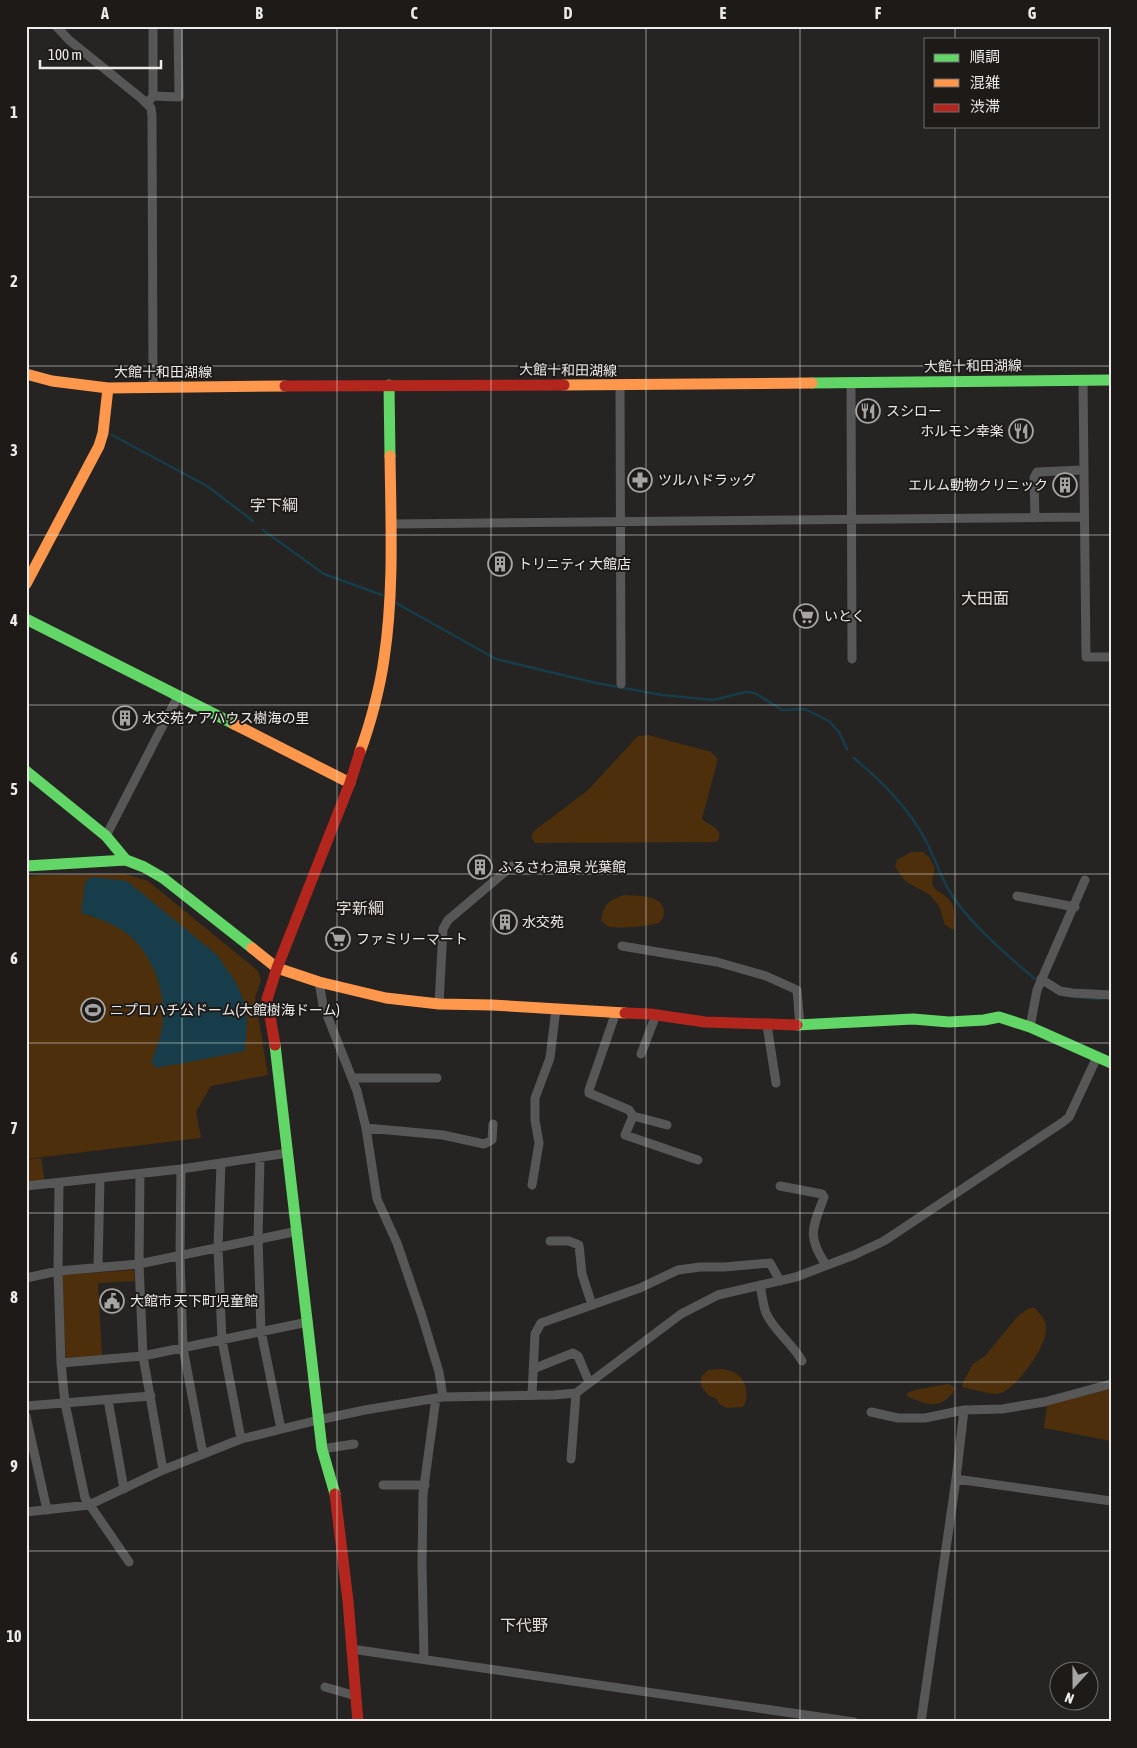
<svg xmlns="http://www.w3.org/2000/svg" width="1137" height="1748" viewBox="0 0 1137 1748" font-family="'Asap Condensed','Noto Sans JP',sans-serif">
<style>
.green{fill:#4d2f0c}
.water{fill:#163d49}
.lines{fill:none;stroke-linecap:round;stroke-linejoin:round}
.stream{stroke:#163d49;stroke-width:2.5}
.street{stroke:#585757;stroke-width:9}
.fast{stroke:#63d668;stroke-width:11}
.slow{stroke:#ff974d;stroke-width:11}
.jam{stroke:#b3261e;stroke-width:11}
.grid{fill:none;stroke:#edebea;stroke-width:1;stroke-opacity:0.55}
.labels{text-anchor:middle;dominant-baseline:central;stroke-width:4;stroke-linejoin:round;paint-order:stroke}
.street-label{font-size:14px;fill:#edebea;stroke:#1d1a18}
.poi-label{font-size:14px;fill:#edebea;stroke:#1d1a18;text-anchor:start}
.quarter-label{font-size:16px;fill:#e2dedb;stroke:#1d1a18}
.neatline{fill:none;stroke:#edebea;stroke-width:2}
.grid-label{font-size:16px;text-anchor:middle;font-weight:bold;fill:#edebea}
</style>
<rect width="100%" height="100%" fill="#252422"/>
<path class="green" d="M 648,735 L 711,752 L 718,759 L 702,819 C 709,826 726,829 717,842 L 535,843 L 531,837 L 534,831 L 588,790 L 638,736 Z
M 911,852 L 923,852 L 930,858 L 935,869 C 926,893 942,889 951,902 C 955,908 955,923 954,930 L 945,925 L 939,906 L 930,895 L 905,881 L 895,867 L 897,860 Z
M 125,874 L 148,881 L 258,971 L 261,981 L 255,997 L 268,1075 L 211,1086 L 196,1112 L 201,1138 L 26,1159 L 26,877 L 41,875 Z
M 624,895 C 637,896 662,894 664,911 C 664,914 663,919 660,922 C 654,926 618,929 610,927 C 606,926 604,923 601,920 C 605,902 607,902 624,895 Z
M 41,1158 L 45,1182 L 26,1184 L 26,1160 Z
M 134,1270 L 135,1281 L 98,1283 L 102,1356 L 66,1358 L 61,1275 Z
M 1029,1308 L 1035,1308 C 1040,1314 1046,1319 1046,1328 C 1048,1345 1015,1392 997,1394 C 988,1394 972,1389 962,1387 L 963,1382 L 973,1364 L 985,1356 L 1018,1316 Z
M 722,1369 C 727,1370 733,1371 737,1374 C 746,1380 750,1398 743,1407 L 727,1408 L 719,1404 L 717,1399 L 708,1395 L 701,1386 L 701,1377 L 708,1370 Z
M 948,1384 L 956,1388 C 942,1410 928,1406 907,1396 L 907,1393 L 915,1390 Z
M 1111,1389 L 1111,1441 L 1044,1428 L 1047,1405 Z"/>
<path class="water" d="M 93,877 L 127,881 L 217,955 L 237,984 L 244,1002 L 247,1021 L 245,1051 L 179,1064 L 153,1068 L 155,1064 L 151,1062 C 155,1052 159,1042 161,1033 C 169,999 155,958 129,935 C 115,924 98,918 81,913 L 85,884 L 88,879 Z"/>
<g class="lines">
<path class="stream" d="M 112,435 L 207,486 L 253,521
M 263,530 L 324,574 L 382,595
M 396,603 L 496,659 L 596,683 L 662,695 L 713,700 L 746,692 L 755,693 L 782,710 L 805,709 L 829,721 L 839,732 L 847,749
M 854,758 C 882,782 909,808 926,841 C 935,858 940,876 950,892 C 968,922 1008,956 1035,979
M 1075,997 L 1101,999"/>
<path class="street" d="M 56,26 L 69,40 L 142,99 L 151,108 L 152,116 L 153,387
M 153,96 L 179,97 L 178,26
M 150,100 L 153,96 L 153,26
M 1083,380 L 1086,657 L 1111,657
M 851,382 L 852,659
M 620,385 L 621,684
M 1035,518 L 1034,478 L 1037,472 L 1083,470
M 391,524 L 1084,517
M 106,836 L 178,696
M 1017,896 L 1075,907
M 622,946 L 717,962 L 766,976 L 797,990 L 800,1025
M 1041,979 L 1060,991 L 1072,993 L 1111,995
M 319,982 L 323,1005 L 357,1091 L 366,1128 L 377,1199 L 397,1243 L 422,1316 L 439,1372 L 443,1397
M 439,1004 L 443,929 L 448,920 L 512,866
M 616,1012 L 589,1090 L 589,1093 L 629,1110 L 633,1116
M 767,1025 L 776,1083
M 1030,1027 L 1037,990 L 1085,880
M 641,1054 L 656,1015
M 352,1078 L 437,1078
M 667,1125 L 633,1116 L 625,1135 L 698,1160
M 366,1128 L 443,1135 L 484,1144 L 492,1140 L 493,1124
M 260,1158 L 258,1239 L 261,1331 L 281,1429
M 221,1163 L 218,1248 L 222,1340 L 241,1439
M 181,1169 L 180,1256 L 183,1348 L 203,1454
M 140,1174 L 139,1264 L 143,1356 L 163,1470
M 59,1183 L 58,1271 L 61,1363 L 65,1403 L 85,1498 L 129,1562
M 532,1185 L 539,1143 L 535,1120 L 535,1098 L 550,1058 L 556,1009
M 26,1186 L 181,1169 L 288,1153
M 780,1186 L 822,1194 L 824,1197 C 813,1228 806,1235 826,1265
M 550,1241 L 569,1241 L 579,1245 L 582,1274 L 592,1305
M 98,1267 L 100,1178
M 26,1278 L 58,1271 L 139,1264 L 298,1231
M 760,1285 C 762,1294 763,1305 766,1313 C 774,1331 792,1343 802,1361
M 61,1363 L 143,1356 L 308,1322
M 533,1369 L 573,1353 L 578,1356 L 589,1382
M 532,1395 L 535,1334 L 541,1323 L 640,1288 L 678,1270 L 700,1267 L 724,1267 L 770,1263 L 780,1281
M 108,1400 L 124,1489
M 26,1406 L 151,1396
M 871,1412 L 898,1418 L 925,1418 L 964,1410 L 1002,1409 L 1044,1402 L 1111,1384
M 26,1416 L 47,1510
M 322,1449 L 354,1444
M 571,1459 L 576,1393
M 956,1479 L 1111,1501
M 383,1485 L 425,1485
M 26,1512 L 89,1505 L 163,1470 L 241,1439 L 318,1420 L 365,1410 L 443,1397 L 554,1395 L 576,1393 L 681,1314 L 718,1295 L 796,1277 L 854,1255 L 884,1241 L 1063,1122 L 1069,1117 L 1097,1057
M 351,1649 L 854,1722
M 424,1659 L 422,1564 L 423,1494 L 436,1398
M 325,1687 L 356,1696
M 921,1722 L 956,1479 L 964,1410"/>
<path class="fast" d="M 812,383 L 1111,380
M 389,385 L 390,456
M 26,619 L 234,724
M 26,771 L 106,836 L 126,860
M 26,866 L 126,860 L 144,867 L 163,878 L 252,948
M 797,1025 L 913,1019 L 949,1022 L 984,1020 L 999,1017 L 1030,1027 L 1111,1063
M 275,1045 L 322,1449 L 335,1494"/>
<path class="slow" d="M 26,374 L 52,381 L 108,388 L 285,386
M 564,385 L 812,383
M 26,584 L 99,446 L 103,433 L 108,388
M 234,724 L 350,783
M 360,752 C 370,725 380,688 384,659 C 394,593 391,524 390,456
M 252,948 L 277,968 L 319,982 L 386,998 L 439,1004 L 492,1005 L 625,1013"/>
<path class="jam" d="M 285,386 L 564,385
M 625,1013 L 650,1014 L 705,1022 L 797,1025
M 275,1045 L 267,999 L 277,968 L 350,783 L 360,752
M 335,1494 L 348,1601 L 358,1722"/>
</g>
<path class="grid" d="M 182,26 L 182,1722M 337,26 L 337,1722M 491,26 L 491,1722M 646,26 L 646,1722M 800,26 L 800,1722M 955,26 L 955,39M 955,126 L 955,1722M 26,197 L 1111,197M 26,366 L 1111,366M 26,535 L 1111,535M 26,705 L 1111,705M 26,874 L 1111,874M 26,1043 L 1111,1043M 26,1213 L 1111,1213M 26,1382 L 1111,1382M 26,1551 L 1111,1551"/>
<defs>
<g id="restaurant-ring" transform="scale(1.25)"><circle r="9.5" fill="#1d1a18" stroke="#a7a5a4" stroke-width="1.5"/><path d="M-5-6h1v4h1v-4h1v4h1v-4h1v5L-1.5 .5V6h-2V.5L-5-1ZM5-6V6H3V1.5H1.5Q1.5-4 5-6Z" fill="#a7a5a4"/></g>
<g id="pharmacy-ring" transform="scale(1.25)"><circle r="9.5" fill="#1d1a18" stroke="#a7a5a4" stroke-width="1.5"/><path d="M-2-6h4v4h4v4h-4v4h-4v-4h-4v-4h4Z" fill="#a7a5a4"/></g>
<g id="building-ring" transform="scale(1.25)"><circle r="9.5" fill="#1d1a18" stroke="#a7a5a4" stroke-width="1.5"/><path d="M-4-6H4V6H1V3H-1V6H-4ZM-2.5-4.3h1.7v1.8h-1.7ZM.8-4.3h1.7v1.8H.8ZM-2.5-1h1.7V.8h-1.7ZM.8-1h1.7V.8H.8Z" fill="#a7a5a4"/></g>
<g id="supermarket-ring" transform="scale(1.25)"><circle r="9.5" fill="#1d1a18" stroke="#a7a5a4" stroke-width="1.5"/><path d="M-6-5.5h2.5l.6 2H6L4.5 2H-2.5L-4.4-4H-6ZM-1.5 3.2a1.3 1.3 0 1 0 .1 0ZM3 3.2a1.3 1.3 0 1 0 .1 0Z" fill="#a7a5a4"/></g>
<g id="stadium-ring" transform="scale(1.25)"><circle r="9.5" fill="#1d1a18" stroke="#a7a5a4" stroke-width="1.5"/><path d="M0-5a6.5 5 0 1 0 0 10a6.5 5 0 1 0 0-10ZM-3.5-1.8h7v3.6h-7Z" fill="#a7a5a4"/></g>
<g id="civic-ring" transform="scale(1.25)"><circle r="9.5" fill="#1d1a18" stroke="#a7a5a4" stroke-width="1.5"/><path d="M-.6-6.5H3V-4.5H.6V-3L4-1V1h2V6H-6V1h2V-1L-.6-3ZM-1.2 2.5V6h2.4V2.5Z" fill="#a7a5a4"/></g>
</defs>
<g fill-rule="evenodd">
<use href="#restaurant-ring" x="868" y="411"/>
<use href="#restaurant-ring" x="1021" y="431"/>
<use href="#pharmacy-ring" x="640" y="480"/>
<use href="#building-ring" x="1065" y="485"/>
<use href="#building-ring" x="500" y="564"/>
<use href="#supermarket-ring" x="806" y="616"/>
<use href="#building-ring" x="125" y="718"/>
<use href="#building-ring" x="480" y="867"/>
<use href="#building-ring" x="505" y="922"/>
<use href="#supermarket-ring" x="338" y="939"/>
<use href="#stadium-ring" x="93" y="1010"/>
<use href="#civic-ring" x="112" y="1301"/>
</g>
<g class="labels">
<g class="street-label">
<text transform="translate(973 366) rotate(-1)">大館十和田湖線</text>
<text transform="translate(568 370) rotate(1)">大館十和田湖線</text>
<text x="163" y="372">大館十和田湖線</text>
</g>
<g class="poi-label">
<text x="886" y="411">スシロー</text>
<text x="1004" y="431" text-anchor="end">ホルモン幸楽</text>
<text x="658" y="480">ツルハドラッグ</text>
<text x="1048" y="485" text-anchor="end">エルム動物クリニック</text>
<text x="518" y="564">トリニティ 大館店</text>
<text x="824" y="616">いとく</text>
<text x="142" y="718">水交苑ケアハウス樹海の里</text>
<text x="498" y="867">ふるさわ温泉 光葉館</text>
<text x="522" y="922">水交苑</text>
<text x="356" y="939">ファミリーマート</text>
<text x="110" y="1010">ニプロハチ公ドーム(大館樹海ドーム)</text>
<text x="130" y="1301">大館市 天下町児童館</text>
</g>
<g class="quarter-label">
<text x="274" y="505">字下綱</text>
<text x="985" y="598">大田面</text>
<text x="360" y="908">字新綱</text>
<text x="524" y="1625">下代野</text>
</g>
</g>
<rect width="1137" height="1748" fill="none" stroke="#1d1a18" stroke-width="55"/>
<rect x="924" y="38" width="175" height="90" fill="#1d1a18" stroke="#706e6c"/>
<rect x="934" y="54" width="25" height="8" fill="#63d668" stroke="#706e6c"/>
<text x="970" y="62" font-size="15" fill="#edebea">順調</text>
<rect x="934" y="79" width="25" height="8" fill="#ff974d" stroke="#706e6c"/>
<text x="970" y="88" font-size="15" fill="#edebea">混雑</text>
<rect x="934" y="104" width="25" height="8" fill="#b3261e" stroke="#706e6c"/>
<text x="970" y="112" font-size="15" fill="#edebea">渋滞</text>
<g transform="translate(1074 1686) rotate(201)"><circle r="24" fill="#1d1a18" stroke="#706e6c"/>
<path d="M0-4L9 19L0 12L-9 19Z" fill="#a7a5a4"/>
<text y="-8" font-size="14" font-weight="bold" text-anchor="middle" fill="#edebea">N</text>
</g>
<path d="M40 60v8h121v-8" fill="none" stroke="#edebea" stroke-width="2.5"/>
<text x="48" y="60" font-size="15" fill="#edebea" stroke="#1d1a18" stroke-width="4" paint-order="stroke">100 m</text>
<rect x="28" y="28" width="1082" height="1692" class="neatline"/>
<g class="grid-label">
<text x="105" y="19">A</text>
<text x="259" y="19">B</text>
<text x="414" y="19">C</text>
<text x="568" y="19">D</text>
<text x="723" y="19">E</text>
<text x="878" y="19">F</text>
<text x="1032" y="19">G</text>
<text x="14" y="118">1</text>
<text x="14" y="287">2</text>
<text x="14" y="456">3</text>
<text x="14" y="626">4</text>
<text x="14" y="795">5</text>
<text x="14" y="964">6</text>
<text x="14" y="1134">7</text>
<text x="14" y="1303">8</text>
<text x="14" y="1472">9</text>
<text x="14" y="1642">10</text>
</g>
</svg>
